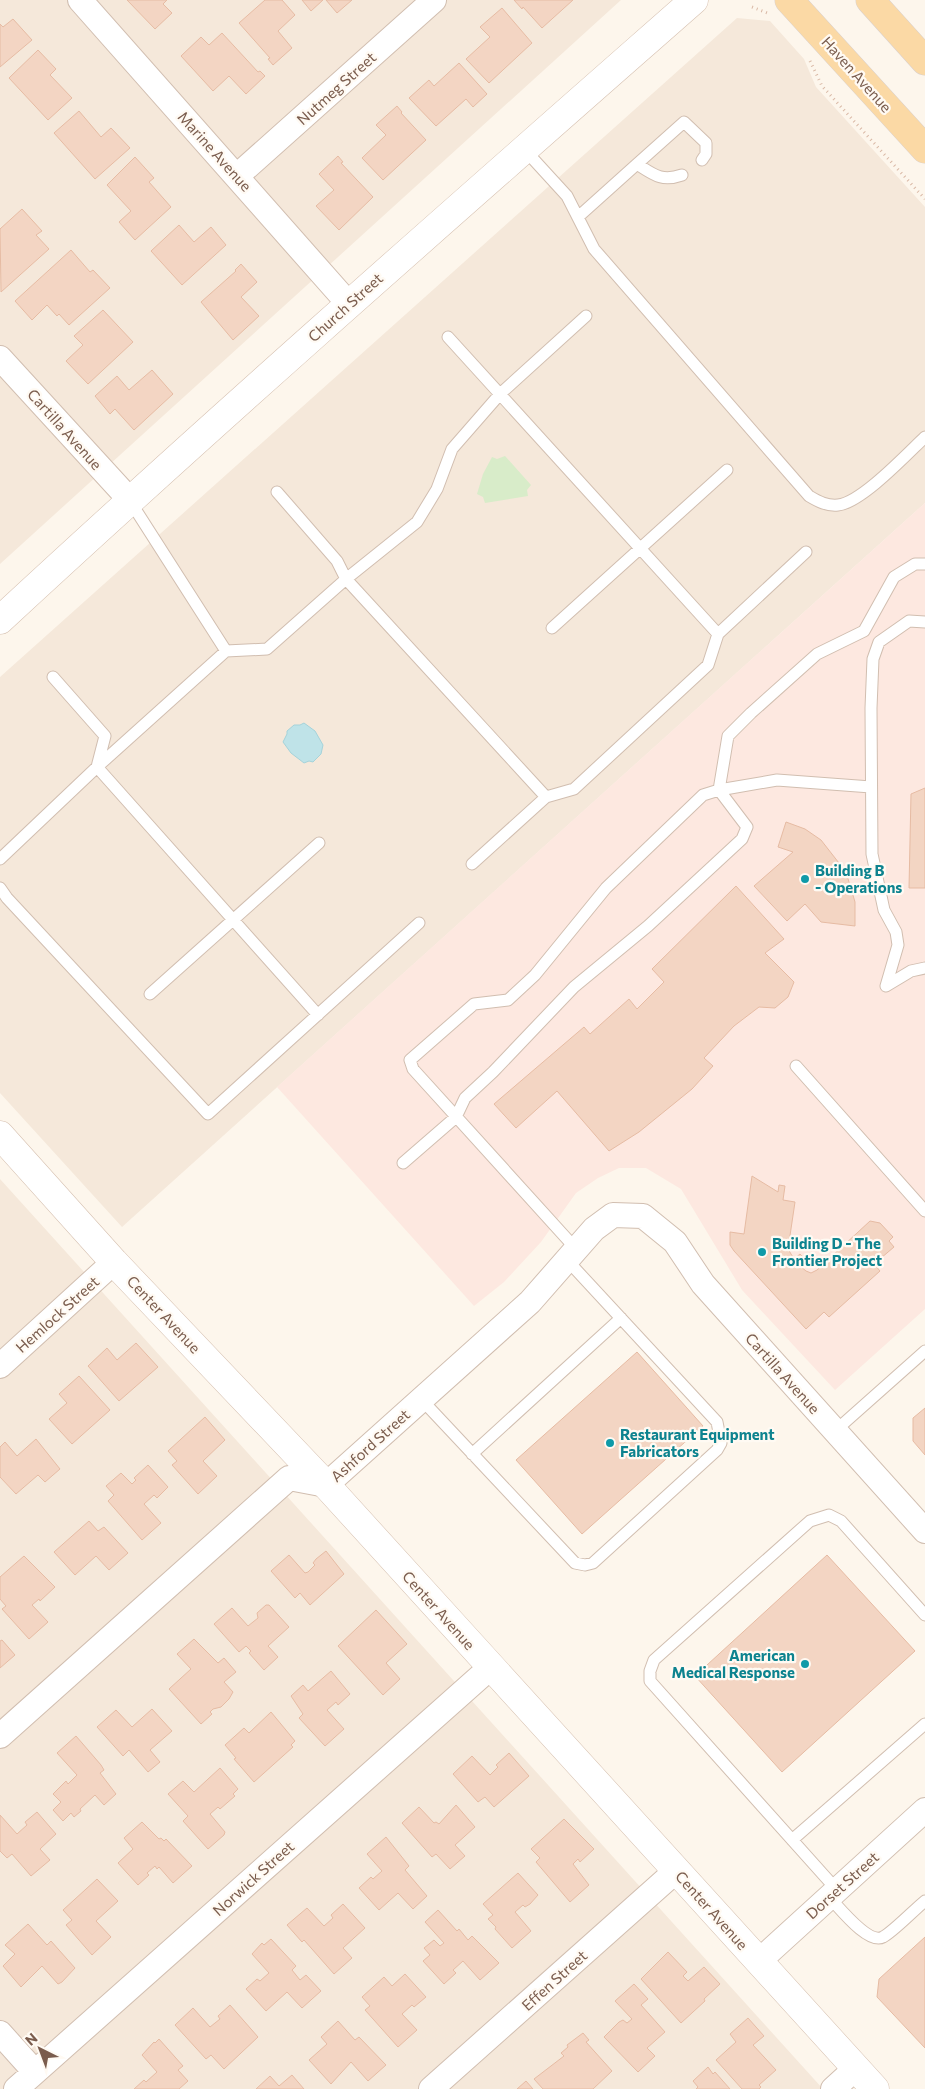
<svg xmlns="http://www.w3.org/2000/svg" width="925" height="2089" viewBox="0 0 925 2089" font-family="Commissioner,sans-serif">
<style>
.residential{fill:#f5e8da}
.commercial{fill:#fde8e0}
.green{fill:#d8ecc9}
.water{fill:#bfe3e8;stroke:#a5d3da}
.building{fill:#f3d5c3;stroke:#e6bba3}
.lines{fill:none;stroke-linecap:round;stroke-linejoin:round}
.lane-casing{stroke:#d1beb0;stroke-width:13}
.street-casing{stroke:#d1beb0;stroke-width:26}
.secondary-casing{stroke:#d6c0b0;stroke-width:29}
.primary-casing{stroke:#dad1cd;stroke-width:29}
.path{stroke:#d9b8a5;stroke-width:3;stroke-dasharray:1 4;stroke-linecap:butt}
.lane{stroke:#fff;stroke-width:11}
.street{stroke:#fff;stroke-width:24}
.secondary{stroke:#fff;stroke-width:28}
.primary{stroke:#fbd9a5;stroke-width:28}
.culture-dot{fill:#0f9aa8;stroke:#fffaf3;stroke-width:2}
.labels{text-anchor:middle;dominant-baseline:central;stroke-width:4.5;stroke-linejoin:round;paint-order:stroke}
.street-label{font-size:15px;fill:#7a5c4d;stroke:#fffaf3}
.culture-label{font-size:15px;font-weight:bold;fill:#0d838f;stroke:#fffaf3;text-anchor:start}
</style>
<rect width="100%" height="100%" fill="#fdf6ec"/>
<path class="residential" d="M 0,0 L 621,0 L 0,564 Z
M 737,18 L 770,21 L 804,59 L 816,87 L 925,207 L 925,503 L 122,1227 L 0,1093 L 0,677 Z
M 0,1179 L 823,2089 L 0,2089 Z"/>
<path class="commercial" d="M 925,503 L 925,1309 L 835,1390 L 742,1290 L 681,1189 L 646,1168 L 619,1168 L 598,1178 L 576,1193 L 541,1242 L 504,1282 L 474,1306 L 277,1087 Z"/>
<path class="green" d="M 505,456 L 531,485 L 527,490 L 528,496 L 485,503 L 483,497 L 477,494 L 483,474 L 492,457 L 497,459 Z"/>
<path class="water" d="M 304,723 L 315,731 L 323,745 L 321,754 L 313,762 L 309,761 L 304,763 L 291,753 L 283,742 L 287,734 L 287,731 L 294,725 L 300,725 Z"/>
<path class="building" d="M 127,0 L 167,0 L 163,4 L 172,13 L 155,29 Z
M 265,0 L 282,0 L 295,15 L 278,31 L 292,48 L 273,65 L 268,59 L 270,58 L 239,23 Z
M 302,0 L 323,0 L 311,11 Z
M 326,0 L 352,0 L 337,13 Z
M 514,0 L 573,0 L 542,28 L 523,7 L 522,9 Z
M 502,8 L 532,43 L 489,83 L 466,59 L 490,37 L 480,27 Z
M 13,19 L 32,40 L 0,67 L 0,24 L 3,27 Z
M 222,33 L 258,72 L 260,71 L 265,76 L 246,94 L 229,76 L 213,91 L 181,56 L 201,37 L 209,45 Z
M 38,50 L 56,69 L 50,75 L 72,98 L 48,120 L 9,78 Z
M 459,63 L 487,94 L 473,107 L 466,99 L 436,126 L 409,98 L 429,80 L 434,86 Z
M 397,106 L 402,112 L 401,113 L 426,140 L 383,180 L 362,158 L 386,135 L 376,125 Z
M 79,111 L 101,137 L 111,128 L 130,148 L 95,179 L 54,133 Z
M 338,156 L 343,162 L 341,163 L 373,197 L 339,230 L 316,206 L 334,190 L 319,174 Z
M 135,157 L 154,178 L 149,182 L 171,207 L 135,240 L 119,222 L 131,211 L 107,185 Z
M 22,209 L 42,231 L 36,235 L 49,249 L 1,292 L 0,229 Z
M 179,225 L 194,242 L 211,227 L 226,245 L 182,285 L 151,251 Z
M 71,250 L 90,272 L 93,270 L 110,288 L 69,325 L 59,314 L 57,316 L 47,305 L 32,320 L 15,301 Z
M 241,264 L 257,282 L 241,297 L 259,316 L 233,340 L 201,302 L 236,271 L 235,270 Z
M 103,310 L 133,342 L 88,384 L 66,361 L 83,345 L 74,336 Z
M 152,370 L 173,394 L 134,430 L 115,409 L 110,414 L 95,396 L 117,376 L 129,390 Z
M 925,788 L 925,888 L 909,888 L 911,794 Z
M 786,822 L 805,829 L 821,840 L 846,872 L 855,902 L 855,926 L 821,922 L 805,904 L 787,921 L 754,886 L 793,852 L 778,847 Z
M 736,886 L 784,939 L 765,953 L 794,982 L 788,997 L 775,1008 L 759,1007 L 734,1026 L 704,1058 L 713,1066 L 692,1089 L 639,1132 L 609,1151 L 557,1091 L 516,1128 L 494,1104 L 584,1027 L 590,1034 L 629,999 L 637,1009 L 664,982 L 652,969 Z
M 752,1176 L 778,1192 L 779,1185 L 785,1186 L 783,1200 L 795,1202 L 788,1249 L 794,1259 L 800,1254 L 806,1260 L 800,1266 L 806,1271 L 811,1273 L 817,1270 L 870,1221 L 880,1223 L 893,1237 L 889,1241 L 894,1247 L 874,1264 L 880,1271 L 829,1317 L 824,1312 L 806,1329 L 734,1251 L 730,1245 L 730,1232 L 744,1234 Z
M 136,1343 L 158,1367 L 119,1401 L 88,1366 L 107,1348 L 117,1360 Z
M 637,1352 L 703,1426 L 582,1534 L 516,1460 Z
M 79,1376 L 110,1410 L 72,1444 L 49,1419 L 67,1403 L 59,1394 Z
M 925,1408 L 925,1455 L 913,1441 L 913,1418 Z
M 205,1417 L 225,1440 L 203,1461 L 217,1476 L 198,1494 L 172,1465 L 177,1461 L 168,1451 Z
M 36,1439 L 60,1469 L 45,1482 L 38,1475 L 16,1494 L 0,1477 L 0,1447 L 5,1442 L 17,1456 Z
M 148,1465 L 168,1487 L 157,1498 L 154,1495 L 144,1504 L 161,1523 L 142,1540 L 108,1501 L 114,1495 L 106,1486 L 121,1473 L 132,1484 L 136,1480 L 134,1478 Z
M 89,1521 L 98,1531 L 104,1527 L 128,1553 L 109,1570 L 96,1556 L 75,1575 L 54,1552 Z
M 326,1551 L 344,1574 L 310,1605 L 300,1593 L 295,1598 L 271,1571 L 289,1555 L 305,1573 L 308,1572 L 315,1565 L 313,1563 L 316,1559 Z
M 827,1555 L 915,1651 L 782,1772 L 695,1676 Z
M 24,1556 L 55,1587 L 40,1601 L 39,1599 L 32,1605 L 48,1622 L 29,1639 L 2,1609 L 6,1606 L 0,1599 L 0,1577 Z
M 266,1605 L 269,1605 L 289,1627 L 268,1646 L 278,1657 L 264,1670 L 249,1653 L 251,1651 L 246,1646 L 239,1652 L 214,1624 L 232,1608 L 248,1626 L 258,1618 L 257,1613 Z
M 376,1610 L 407,1644 L 386,1663 L 400,1679 L 383,1695 L 338,1646 Z
M 194,1639 L 218,1663 L 224,1658 L 236,1672 L 224,1682 L 233,1692 L 229,1699 L 221,1707 L 213,1709 L 210,1712 L 212,1714 L 201,1724 L 169,1689 L 191,1669 L 177,1654 Z
M 2,1640 L 15,1655 L 0,1668 L 0,1641 Z
M 331,1671 L 350,1694 L 338,1705 L 336,1702 L 327,1710 L 344,1729 L 325,1746 L 299,1718 L 303,1714 L 291,1696 L 303,1685 L 308,1691 Z
M 152,1709 L 172,1731 L 150,1750 L 160,1762 L 148,1772 L 129,1750 L 123,1756 L 97,1727 L 116,1710 L 132,1727 Z
M 271,1712 L 295,1741 L 291,1745 L 293,1747 L 254,1782 L 234,1759 L 236,1758 L 225,1745 L 244,1728 L 249,1733 Z
M 76,1736 L 101,1765 L 104,1770 L 100,1773 L 116,1794 L 104,1805 L 95,1795 L 80,1809 L 81,1811 L 74,1817 L 71,1813 L 63,1821 L 53,1810 L 61,1802 L 53,1794 L 66,1781 L 68,1784 L 77,1775 L 57,1753 Z
M 509,1753 L 529,1776 L 494,1807 L 485,1797 L 478,1802 L 453,1774 L 472,1756 L 490,1775 L 498,1767 L 496,1765 Z
M 220,1768 L 238,1789 L 233,1794 L 235,1796 L 220,1809 L 218,1807 L 210,1814 L 225,1832 L 224,1835 L 208,1849 L 183,1821 L 188,1816 L 168,1794 L 183,1781 L 194,1792 Z
M 456,1805 L 475,1827 L 455,1845 L 465,1856 L 450,1869 L 436,1854 L 432,1857 L 402,1823 L 419,1807 L 434,1823 L 436,1822 L 439,1824 Z
M 37,1812 L 56,1834 L 40,1849 L 50,1860 L 31,1876 L 12,1854 L 7,1858 L 0,1851 L 0,1815 L 17,1834 L 27,1825 L 25,1822 Z
M 564,1819 L 594,1849 L 580,1862 L 578,1859 L 573,1864 L 589,1885 L 570,1902 L 536,1862 L 540,1858 L 531,1849 Z
M 142,1822 L 159,1839 L 161,1838 L 164,1841 L 166,1839 L 192,1866 L 173,1883 L 159,1867 L 157,1869 L 155,1866 L 147,1873 L 149,1875 L 138,1885 L 118,1863 L 133,1849 L 124,1838 Z
M 386,1837 L 409,1866 L 405,1870 L 427,1896 L 413,1909 L 398,1893 L 379,1910 L 359,1888 L 371,1877 L 373,1879 L 382,1871 L 367,1854 Z
M 518,1873 L 538,1895 L 530,1904 L 525,1907 L 523,1905 L 515,1912 L 531,1931 L 512,1948 L 495,1929 L 496,1927 L 488,1919 L 493,1915 L 483,1904 Z
M 97,1879 L 118,1901 L 96,1921 L 111,1937 L 92,1955 L 66,1925 L 72,1920 L 63,1910 Z
M 343,1904 L 365,1928 L 343,1948 L 352,1958 L 334,1974 L 304,1940 L 302,1942 L 287,1925 L 307,1908 L 324,1926 L 333,1918 L 331,1915 Z
M 438,1910 L 457,1931 L 459,1929 L 468,1940 L 472,1936 L 499,1963 L 480,1980 L 463,1961 L 453,1970 L 456,1973 L 444,1984 L 423,1961 L 430,1955 L 424,1948 L 434,1940 L 440,1946 L 444,1943 L 425,1922 Z
M 28,1924 L 47,1945 L 51,1941 L 75,1968 L 62,1982 L 58,1984 L 42,1966 L 21,1987 L 3,1966 L 15,1954 L 5,1945 Z
M 925,1937 L 925,2048 L 877,1997 L 879,1979 Z
M 271,1939 L 296,1966 L 292,1970 L 300,1980 L 306,1975 L 321,1991 L 302,2008 L 287,1992 L 266,2011 L 246,1989 L 257,1979 L 260,1981 L 269,1973 L 252,1954 L 262,1943 L 264,1945 Z
M 668,1952 L 687,1972 L 683,1976 L 688,1981 L 704,1967 L 720,1984 L 704,1999 L 705,2001 L 681,2023 L 641,1979 Z
M 405,1974 L 426,1997 L 414,2007 L 412,2005 L 402,2014 L 417,2030 L 398,2047 L 365,2010 L 370,2006 L 362,1997 L 384,1977 L 392,1986 Z
M 634,1984 L 648,1999 L 641,2005 L 665,2032 L 647,2048 L 655,2056 L 638,2072 L 604,2037 L 619,2022 L 623,2020 L 627,2023 L 632,2019 L 615,2001 Z
M 230,2005 L 258,2037 L 224,2069 L 211,2055 L 206,2059 L 175,2025 L 193,2008 L 210,2027 L 220,2019 L 218,2016 Z
M 748,2018 L 764,2036 L 753,2045 L 776,2070 L 759,2085 L 761,2087 L 759,2089 L 742,2089 L 716,2060 L 736,2042 L 730,2034 Z
M 338,2021 L 355,2040 L 359,2037 L 386,2065 L 368,2081 L 351,2062 L 331,2084 L 309,2060 L 327,2044 L 321,2037 Z
M 583,2033 L 589,2040 L 586,2042 L 612,2071 L 593,2089 L 543,2089 L 534,2079 L 564,2056 L 561,2053 L 568,2047 L 567,2045 Z
M 159,2039 L 183,2066 L 178,2070 L 188,2081 L 179,2089 L 134,2089 L 144,2080 L 146,2082 L 157,2072 L 142,2055 L 154,2042 L 155,2043 Z
M 708,2067 L 713,2074 L 715,2072 L 730,2089 L 696,2089 L 698,2087 L 693,2081 Z
M 292,2075 L 304,2089 L 256,2089 L 270,2076 L 279,2086 Z
M 526,2081 L 533,2089 L 517,2089 Z"/>
<g class="lines">
<g class="lane-casing">
<path id="lane" d="M 524,149 L 567,196 L 594,249 L 809,496 C 819,502 827,506 838,505 C 861,503 907,454 925,437
M 682,175 C 662,182 654,175 637,164 L 684,122 L 706,143 L 706,154 L 702,160
M 578,217 L 637,164
M 448,337 L 718,634 L 806,552
M 277,492 L 337,561 L 346,579 L 546,797
M 130,501 L 226,651
M 552,628 L 727,470
M 53,677 L 105,736 L 97,767 L 318,1015
M 871,787 L 777,780 L 719,790 L 728,736 L 751,713 L 817,654 L 864,631 L 894,577 L 915,564 L 925,564
M 0,859 L 97,767 L 226,651 L 267,649 L 346,579 L 417,522 L 437,489 L 452,449 L 500,394 L 586,316
M 472,864 L 546,797 L 574,789 L 708,665 L 718,634
M 0,888 L 7,898 L 208,1114 L 419,923
M 886,986 L 898,945 L 896,932 L 884,910 L 872,854 L 871,708 L 873,659 L 879,642 L 909,621 L 925,622
M 886,986 L 911,971 L 925,968
M 150,994 L 319,843
M 796,1066 L 925,1211
M 403,1163 L 456,1117 L 465,1098 L 493,1072 L 574,987 L 648,926 L 742,839 L 747,827 L 719,790 L 703,795 L 606,888 L 535,975 L 508,1000 L 474,1004 L 410,1060 L 413,1069 C 467,1129 522,1189 577,1250
M 421,1399 L 575,1563 L 585,1565 L 593,1563 L 717,1450 L 721,1443 L 717,1422 L 567,1260
M 835,1431 L 925,1351
M 472,1454 L 621,1318
M 792,1840 L 925,1724
M 837,1890 L 650,1681 L 650,1671 L 654,1660 L 810,1521 L 829,1515 L 841,1521 L 925,1615
M 829,1897 C 839,1907 868,1945 883,1937 C 893,1932 915,1909 925,1901"/>
</g>
<g class="street-casing">
<path id="street" d="M 80,0 L 348,303
M 237,176 L 434,0
M 0,358 L 130,500
M 0,1366 L 114,1262
M 0,1736 L 289,1478 L 326,1485 L 530,1302 L 594,1229 L 613,1215 L 643,1216 L 675,1242 L 703,1284 L 925,1531
M 759,1961 L 925,1810
M 0,2033 L 35,2072
M 16,2089 L 491,1667
M 431,2089 L 677,1870
M 833,2089 L 856,2068"/>
</g>
<g class="secondary-casing">
<path id="secondary" d="M 0,620 C 228,409 461,205 694,0
M 0,1135 L 114,1262 L 326,1485 L 875,2089"/>
</g>
<g class="primary-casing">
<path id="primary" d="M 789,0 L 925,149
M 870,0 L 925,61"/>
</g>
<path class="path" d="M 752,7 L 770,14
M 810,61 L 822,86 L 925,199"/>
<use href="#lane" class="lane"/>
<use href="#street" class="street"/>
<use href="#secondary" class="secondary"/>
<use href="#primary" class="primary"/>
</g>
<g class="culture-dot">
<circle cx="805" cy="879" r="5"/>
<circle cx="762" cy="1252" r="5"/>
<circle cx="610" cy="1443" r="5"/>
<circle cx="805" cy="1664" r="5"/>
</g>
<g class="labels">
<g class="street-label">
<text transform="translate(857 74) rotate(48)">Haven Avenue</text>
<text transform="translate(336 88) rotate(-42)">Nutmeg Street</text>
<text transform="translate(215 151) rotate(48)">Marine Avenue</text>
<text transform="translate(345 307) rotate(-42)">Church Street</text>
<text transform="translate(65 429) rotate(48)">Cartilla Avenue</text>
<text transform="translate(57 1314) rotate(-42)">Hemlock Street</text>
<text transform="translate(164 1314) rotate(47)">Center Avenue</text>
<text transform="translate(783 1373) rotate(48)">Cartilla Avenue</text>
<text transform="translate(370 1445) rotate(-42)">Ashford Street</text>
<text transform="translate(439 1610) rotate(48)">Center Avenue</text>
<text transform="translate(253 1878) rotate(-42)">Norwick Street</text>
<text transform="translate(842 1885) rotate(-42)">Dorset Street</text>
<text transform="translate(712 1910) rotate(48)">Center Avenue</text>
<text transform="translate(554 1980) rotate(-42)">Effen Street</text>
</g>
<g class="culture-label">
<text x="815" y="870">Building B<tspan x="815" dy="17">- Operations</tspan></text>
<text x="772" y="1243">Building D - The<tspan x="772" dy="17">Frontier Project</tspan></text>
<text x="620" y="1434">Restaurant Equipment<tspan x="620" dy="17">Fabricators</tspan></text>
<text x="795" y="1655" text-anchor="end">American<tspan x="795" dy="17">Medical Response</tspan></text>
</g>
</g>
<g transform="translate(40 2049) rotate(318)" stroke="#fffaf3" stroke-width="4" paint-order="stroke">
<path d="M0-4L9 19L0 12L-9 19Z" fill="#7a5c4d"/>
<text y="-8" font-size="14" font-weight="bold" text-anchor="middle" fill="#7a5c4d">N</text>
</g>
</svg>
